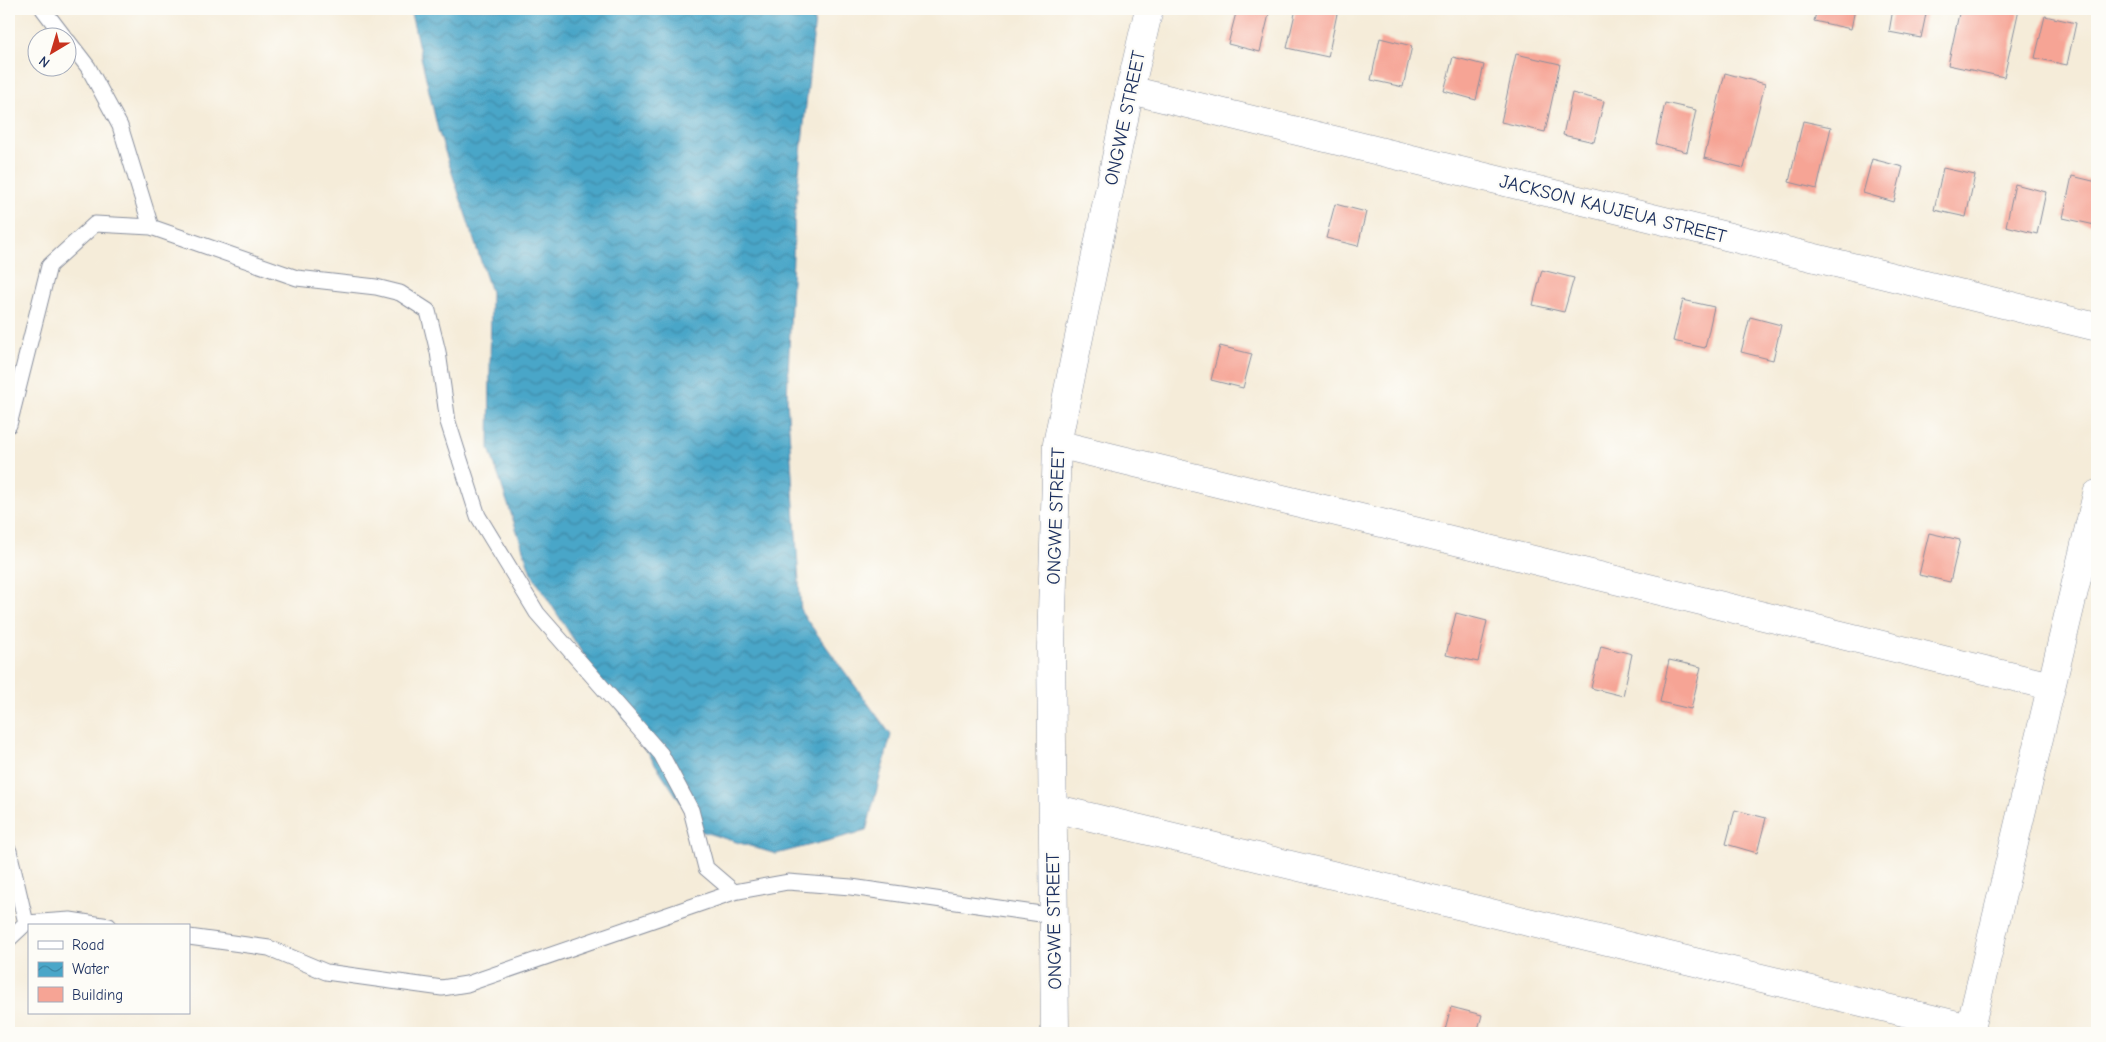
<svg xmlns="http://www.w3.org/2000/svg" width="2106" height="1042" viewBox="0 0 2106 1042" font-family="'Comic Neue',sans-serif">
<style>
.water{fill:url(#water-waves);stroke:#326a93}
.building{fill:#f6a495}
.lines{fill:none;stroke-linecap:round;stroke-linejoin:round}
.lane-casing{stroke:#888e9c;stroke-width:17}
.street-casing{stroke:#888e9c;stroke-width:29}
.lane{stroke:#fff;stroke-width:15}
.street{stroke:#fff;stroke-width:28}
.labels{text-anchor:middle;dominant-baseline:central;stroke-width:4.5;stroke-linejoin:round;paint-order:stroke}
.street-label{font-size:19px;fill:#1b2f5e;stroke:#fdfcf7}
</style>
<defs>
<pattern id="water-waves" width="16" height="10" patternUnits="userSpaceOnUse" patternTransform="scale(1.25)"><rect width="16" height="10" fill="#4aa6c8"/><path d="M0 5q4-4 8 0t8 0" fill="none" stroke="#3d88a6"/></pattern>
</defs>
<rect width="100%" height="100%" fill="#fdfcf7"/>
<filter id="ink" filterUnits="userSpaceOnUse"><feTurbulence type="fractalNoise" baseFrequency=".02" numOctaves="2"/><feDisplacementMap in="SourceGraphic" scale="10" xChannelSelector="R" yChannelSelector="G"/><feConvolveMatrix kernelMatrix="1 2 1 2 8 2 1 2 1" color-interpolation-filters="sRGB"/></filter>
<filter id="wash" filterUnits="userSpaceOnUse"><feTurbulence type="fractalNoise" baseFrequency=".0096" numOctaves="4" result="noise"/><feDisplacementMap in="SourceGraphic" scale="20" xChannelSelector="R" yChannelSelector="G"/><feGaussianBlur stdDeviation="1.12" result="paint"/><feColorMatrix in="noise" values="0 0 0 0 0 0 0 0 0 0 0 0 0 0 0 0 0 1.4 0 .05"/><feComposite in="paint" operator="in"/></filter>
<g filter="url(#wash)">
<rect width="100%" height="100%" fill="#f5ecd9"/>
<path class="water" d="M 410,9 L 816,9 L 795,210 L 787,399 L 801,612 L 891,735 L 866,831 L 776,854 L 700,831 L 611,698 L 531,573 L 489,448 L 491,292 L 438,130 Z"/>
<g id="blocks">
<path class="building" d="M 1237,9 L 1270,10 L 1260,52 L 1228,44 Z
M 1296,9 L 1338,9 L 1328,57 L 1287,48 Z
M 1817,9 L 1855,9 L 1851,29 L 1814,21 Z
M 1893,9 L 1927,9 L 1921,38 L 1889,32 Z
M 1960,9 L 2019,9 L 2004,77 L 1948,65 Z
M 2045,16 L 2076,23 L 2067,65 L 2035,58 Z
M 1380,38 L 1412,46 L 1403,87 L 1371,80 Z
M 1516,54 L 1560,64 L 1545,132 L 1501,122 Z
M 1453,57 L 1484,65 L 1476,100 L 1444,91 Z
M 1725,73 L 1765,84 L 1744,168 L 1704,158 Z
M 1572,93 L 1604,101 L 1594,142 L 1563,135 Z
M 1665,103 L 1696,110 L 1687,152 L 1656,144 Z
M 1803,121 L 1831,127 L 1817,189 L 1789,182 Z
M 1872,159 L 1903,167 L 1894,202 L 1863,193 Z
M 1943,168 L 1975,175 L 1966,217 L 1934,210 Z
M 2072,176 L 2097,182 L 2097,213 L 2095,225 L 2063,218 Z
M 2015,184 L 2046,192 L 2037,234 L 2006,226 Z
M 1335,204 L 1366,212 L 1358,246 L 1326,238 Z
M 1542,270 L 1574,278 L 1564,312 L 1533,305 Z
M 1683,300 L 1714,307 L 1705,348 L 1673,341 Z
M 1750,317 L 1781,325 L 1773,360 L 1741,352 Z
M 1220,346 L 1252,354 L 1243,388 L 1211,380 Z
M 1929,533 L 1960,540 L 1950,582 L 1919,575 Z
M 1456,613 L 1487,621 L 1478,662 L 1446,655 Z
M 1601,646 L 1632,654 L 1623,696 L 1591,688 Z
M 1669,660 L 1701,667 L 1691,709 L 1660,702 Z
M 1735,810 L 1766,818 L 1757,853 L 1726,844 Z
M 1451,1007 L 1482,1015 L 1477,1033 L 1444,1033 Z"/>
</g>
</g>
<g filter="url(#ink)">
<use href="#blocks" fill-opacity="0" stroke="#888e9c" stroke-width="1"/>
<g class="lines">
<g class="lane-casing">
<path id="lane" d="M 43,9 L 65,38
M 68,41 L 88,67 L 120,126 L 151,227
M 9,425 L 49,266 L 95,224 L 151,227 L 297,278 L 376,287 L 400,293 L 428,311 L 438,352 L 448,422 L 478,516 L 537,613 L 661,754 L 691,810 L 706,868 L 734,892
M 9,851 L 26,923
M 189,937 L 269,948 L 326,972 L 442,988 L 467,984 L 734,892 L 788,882 L 851,887 L 1055,916
M 9,939 L 26,923 L 70,920 L 109,926"/>
</g>
<g class="street-casing">
<path id="street" d="M 1130,90 L 2097,327
M 1057,444 L 2051,686
M 1053,808 L 1970,1028
M 1055,1033 L 1051,647 L 1057,444 L 1130,90 L 1149,9
M 1969,1033 L 2097,494"/>
</g>
<use href="#lane" class="lane"/>
<use href="#street" class="street"/>
</g>
</g>
<g class="labels">
<g class="street-label">
<text transform="translate(1125 118) rotate(-78)">ONGWE STREET</text>
<text transform="translate(1613 209) rotate(14)">JACKSON KAUJEUA STREET</text>
<text transform="translate(1056 516) rotate(-88)">ONGWE STREET</text>
<text transform="translate(1054 921) rotate(-91)">ONGWE STREET</text>
</g>
</g>
<rect width="2106" height="1042" fill="none" stroke="#fdfcf7" stroke-width="30"/>
<rect x="28" y="924" width="162" height="90" fill="#fdfcf7" stroke="#a3aaba"/>
<rect x="38" y="941" width="25" height="8" fill="#ffffff" stroke="#a3aaba"/>
<text x="72" y="950" font-size="15" fill="#1b2f5e">Road</text>
<rect x="38" y="962" width="25" height="15" fill="url(#water-waves)" stroke="#a3aaba"/>
<text x="72" y="974" font-size="15" fill="#1b2f5e">Water</text>
<rect x="38" y="987" width="25" height="15" fill="#f6a495" stroke="#a3aaba"/>
<text x="72" y="1000" font-size="15" fill="#1b2f5e">Building</text>
<g transform="translate(52 52) rotate(218)"><circle r="24" fill="#fdfcf7" stroke="#a3aaba"/>
<path d="M0-4L9 19L0 12L-9 19Z" fill="#c8321e"/>
<text y="-8" font-size="14" font-weight="bold" text-anchor="middle" fill="#1b2f5e">N</text>
</g>
</svg>
